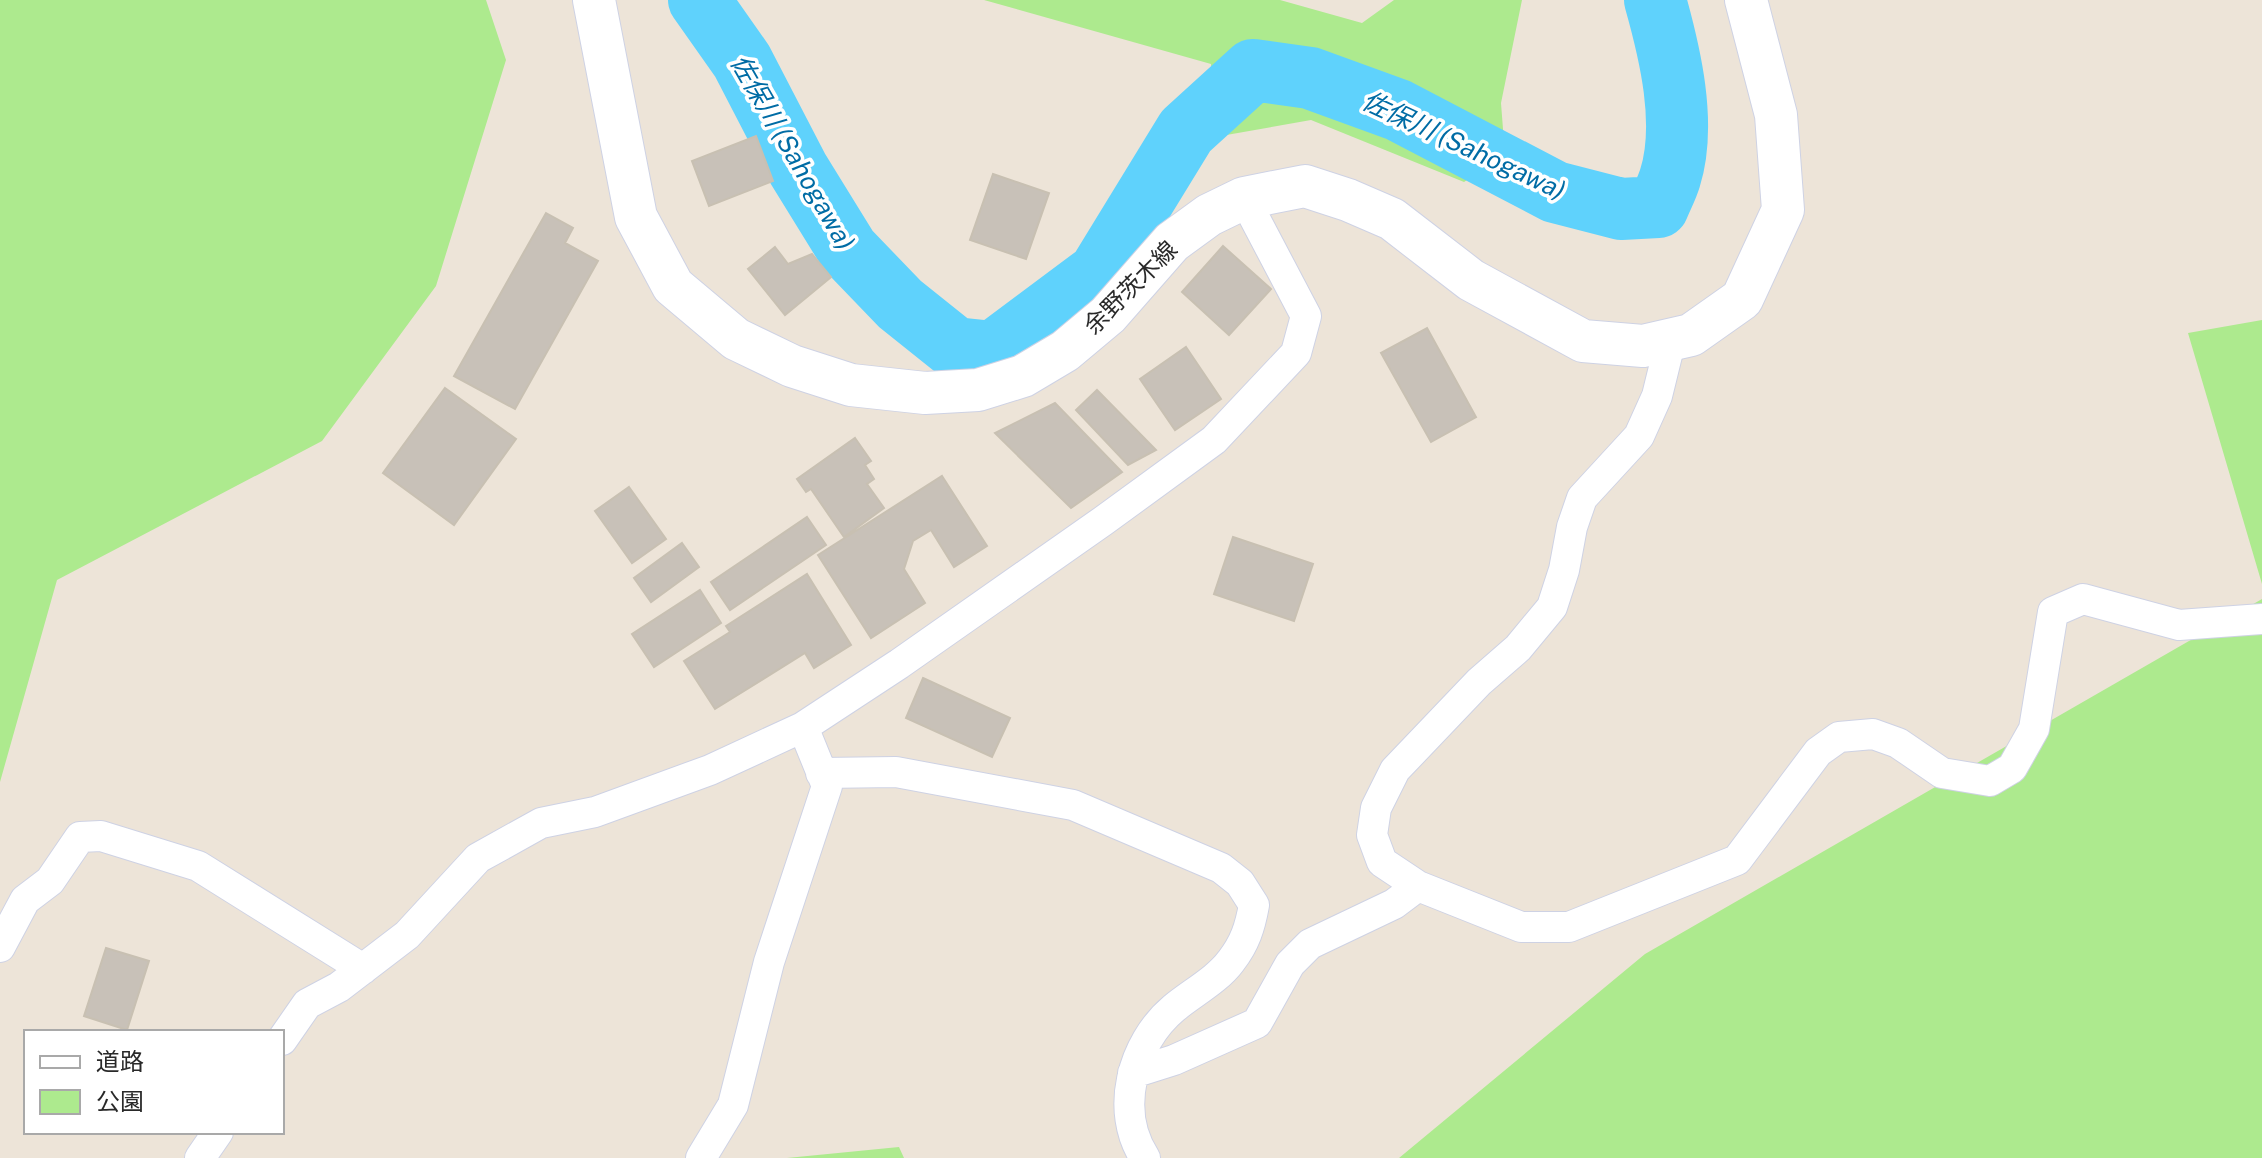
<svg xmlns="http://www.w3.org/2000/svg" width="2262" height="1158" viewBox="0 0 2262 1158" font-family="'Public Sans','Noto Sans JP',sans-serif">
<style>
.green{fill:#adea8e}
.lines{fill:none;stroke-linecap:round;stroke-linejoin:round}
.river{stroke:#5fd2fc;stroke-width:62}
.building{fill:#c8c1b8;stroke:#c8c0b2;stroke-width:2}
.street-casing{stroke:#ced2e4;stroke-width:32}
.secondary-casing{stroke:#ced2e4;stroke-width:44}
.street{stroke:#fff;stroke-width:30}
.secondary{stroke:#fff;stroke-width:42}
.labels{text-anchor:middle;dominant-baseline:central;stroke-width:7;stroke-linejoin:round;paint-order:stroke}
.street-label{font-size:24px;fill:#292929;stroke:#fff}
.water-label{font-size:26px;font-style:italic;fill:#006ca5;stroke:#fff}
</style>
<rect width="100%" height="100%" fill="#ede4d8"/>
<path class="green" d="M 0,0 L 486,0 L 506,60 L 436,286 L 322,441 L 57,580 L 0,782 Z
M 984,0 L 1280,0 L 1362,23 L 1394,0 L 1522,0 L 1501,103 L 1505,155 L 1464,182 L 1311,120 L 1215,137 L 1211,64 Z
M 2262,320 L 2262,584 L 2188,333 Z
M 2262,599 L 2262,1158 L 1399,1158 L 1645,954 Z
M 899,1147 L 904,1158 L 787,1158 Z"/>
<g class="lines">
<path class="river" d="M 699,0 L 742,61 L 798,169 L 848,250 L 900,304 L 955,348 L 993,352 L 1099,273 L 1186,131 L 1253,70 L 1310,78 L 1398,110 L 1555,192 L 1621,209 L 1658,207 C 1662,197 1667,188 1670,178 C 1687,124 1670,53 1655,0"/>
</g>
<path class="building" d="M 756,136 L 773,181 L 709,206 L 692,161 Z
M 993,174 L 1049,193 L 1026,259 L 970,240 Z
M 546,213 L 573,228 L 565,243 L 598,261 L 515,409 L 454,376 Z
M 1223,246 L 1271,289 L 1229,335 L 1182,292 Z
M 775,247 L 788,264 L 812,254 L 831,277 L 785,315 L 748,269 Z
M 1427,328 L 1476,417 L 1431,442 L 1381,353 Z
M 1186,347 L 1221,399 L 1175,430 L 1140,379 Z
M 445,388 L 516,439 L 454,525 L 383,473 Z
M 1097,390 L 1156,450 L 1128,465 L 1076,410 Z
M 1055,403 L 1122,472 L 1071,508 L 995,433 Z
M 855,438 L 871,461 L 865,465 L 874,479 L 867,484 L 884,508 L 844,537 L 811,489 L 806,492 L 797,479 Z
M 942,476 L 987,546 L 954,567 L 931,530 L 913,541 L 904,569 L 925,603 L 871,638 L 818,555 Z
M 629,487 L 666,539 L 632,563 L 595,511 Z
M 807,517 L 826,545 L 730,610 L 711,582 Z
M 1233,537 L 1313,564 L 1294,621 L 1214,594 Z
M 682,543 L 699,567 L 651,602 L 634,578 Z
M 807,574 L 851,645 L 814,668 L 805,653 L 715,709 L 684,661 L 730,632 L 726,626 Z
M 700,590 L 721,623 L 654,667 L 632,634 Z
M 923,678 L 1010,718 L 992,757 L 906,718 Z
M 106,948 L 149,961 L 127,1030 L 84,1016 Z"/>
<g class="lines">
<g class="street-casing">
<path id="street" d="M 1671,339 L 1657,396 L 1639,436 L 1582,498 L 1572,527 L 1564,570 L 1552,607 L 1518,648 L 1479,682 L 1395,770 L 1376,808 L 1372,835 L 1382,862 L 1418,886 L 1521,927 L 1569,927 L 1737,860 L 1818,752 L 1839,737 L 1873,734 L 1898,743 L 1942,773 L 1990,781 L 2012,768 L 2034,729 L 2053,612 L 2083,599 L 2179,625 L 2262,619
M 821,773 L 896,772 L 1073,805 L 1221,868 L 1240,883 L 1254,905 C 1250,927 1245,943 1231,961 C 1217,980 1192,993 1174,1008 C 1132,1043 1114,1111 1145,1158
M 0,947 L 25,900 L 50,881 L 80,837 L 101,836 L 198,866 L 363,969
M 282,1040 L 307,1004 L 339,987 L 407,935 L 478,858 L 541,823 L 595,812 L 710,770 L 803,727 L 899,664 L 1103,521 L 1214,440 L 1296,353 L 1306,316 L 1244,198
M 1133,1073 L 1174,1060 L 1257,1023 L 1290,964 L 1310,944 L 1394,904 L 1418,886
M 200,1158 L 218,1132
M 701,1158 L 733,1105 L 769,962 L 827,786 L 803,727"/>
</g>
<g class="secondary-casing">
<path id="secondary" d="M 594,0 L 636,217 L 673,286 L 736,339 L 792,366 L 851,385 L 925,393 L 978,390 L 1023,376 L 1065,351 L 1108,315 L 1172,242 L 1209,215 L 1244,198 L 1305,186 L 1348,200 L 1392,219 L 1471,280 L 1583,341 L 1643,346 L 1691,335 L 1742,299 L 1783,210 L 1776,115 L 1746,0"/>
</g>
<use href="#street" class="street"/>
<use href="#secondary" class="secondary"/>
</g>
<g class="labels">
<g class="street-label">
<text transform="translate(1130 287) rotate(-45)">余野茨木線</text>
</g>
<g class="water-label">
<text transform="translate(1464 145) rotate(25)">佐保川 (Sahogawa)</text>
<text transform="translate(793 152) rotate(60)">佐保川 (Sahogawa)</text>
</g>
</g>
<rect x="24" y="1030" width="260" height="104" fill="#ffffff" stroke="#a9a9a9" stroke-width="2"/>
<rect x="40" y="1056" width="40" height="12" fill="#ffffff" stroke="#a9a9a9" stroke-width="2"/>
<text x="96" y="1070" font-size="24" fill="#292929">道路</text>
<rect x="40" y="1090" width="40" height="24" fill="#adea8e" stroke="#a9a9a9" stroke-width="2"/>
<text x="96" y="1110" font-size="24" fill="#292929">公園</text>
</svg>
